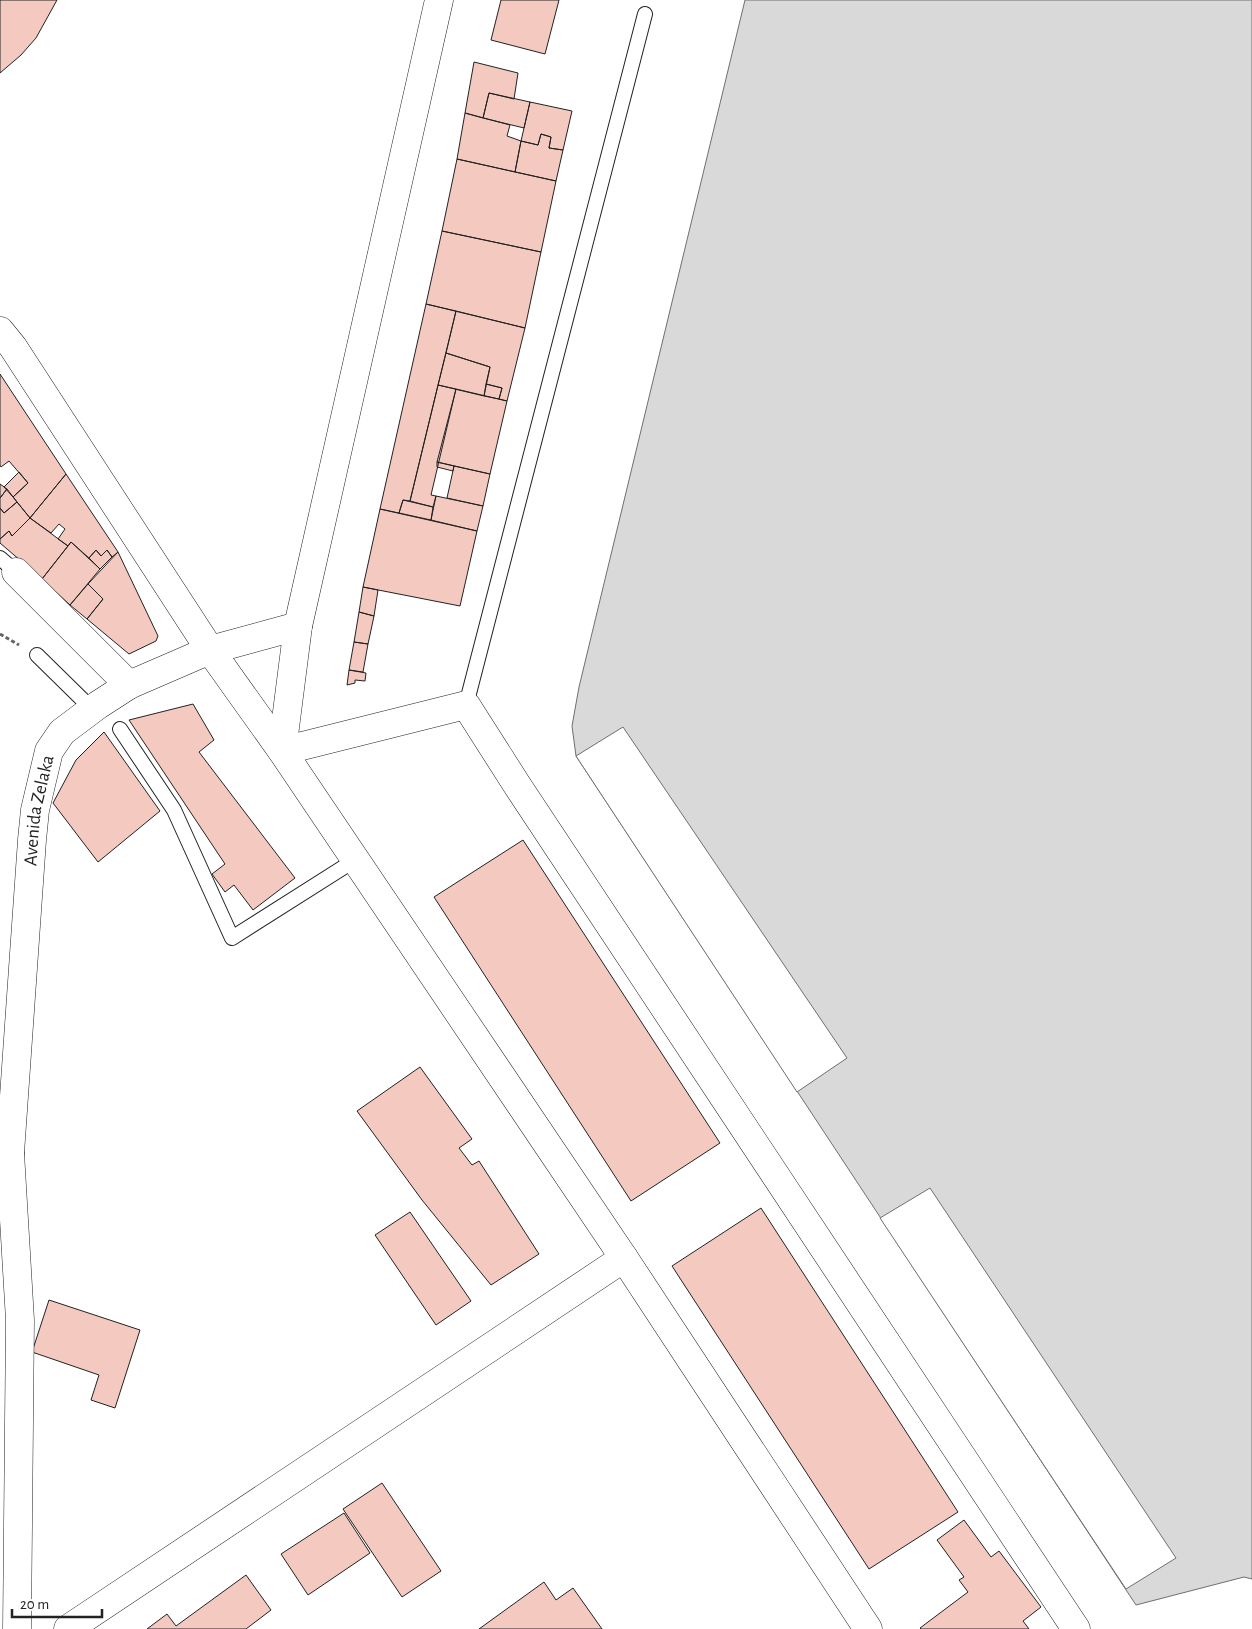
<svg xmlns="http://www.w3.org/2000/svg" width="1252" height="1629" viewBox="0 0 1252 1629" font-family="'Alegreya Sans',sans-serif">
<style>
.water{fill:#d9d9d9;stroke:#6f6f6f}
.pier{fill:#fff;stroke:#6f6f6f}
.building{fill:#f3c9c0;stroke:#222}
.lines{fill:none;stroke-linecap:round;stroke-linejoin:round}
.lane-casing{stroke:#222;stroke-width:16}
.street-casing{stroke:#222;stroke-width:29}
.secondary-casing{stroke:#222;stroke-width:29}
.path{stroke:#646464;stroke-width:3;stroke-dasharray:4 2.5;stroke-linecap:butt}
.lane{stroke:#fff;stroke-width:14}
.street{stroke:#fff;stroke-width:28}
.secondary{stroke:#fff;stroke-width:28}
.labels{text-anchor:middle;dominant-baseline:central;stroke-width:4;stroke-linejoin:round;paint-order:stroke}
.street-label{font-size:19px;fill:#222;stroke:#fff}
</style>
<rect width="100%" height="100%" fill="#fff"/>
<path class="water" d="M 745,0 L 1252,0 L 1252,1579 L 1244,1577 L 1136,1605 L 576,756 L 572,726 L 579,687 Z"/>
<path class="pier" d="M 623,727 L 847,1058 L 797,1092 L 576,756 Z
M 930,1188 L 1176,1558 L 1126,1589 L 880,1218 Z"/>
<path class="building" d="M 0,0 L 57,0 L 36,38 L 21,55 L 0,73 Z
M 501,0 L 559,0 L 545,54 L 491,40 Z
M 474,62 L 518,73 L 514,99 L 489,93 L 483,118 L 465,113 Z
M 489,93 L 530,102 L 524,128 L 483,118 Z
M 530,102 L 572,111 L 563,150 L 549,148 L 551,137 L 541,134 L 538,145 L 521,141 Z
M 465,113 L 510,125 L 507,136 L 521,141 L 515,172 L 457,159 Z
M 541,134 L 551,137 L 549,148 L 563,150 L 556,181 L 515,172 L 521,141 L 538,145 Z
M 457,159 L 556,181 L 541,252 L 442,231 Z
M 442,231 L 541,252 L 525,328 L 426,304 Z
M 426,304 L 456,311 L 410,501 L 403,500 L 399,513 L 380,509 Z
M 456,311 L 525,328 L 507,401 L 499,399 L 502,388 L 486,384 L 490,367 L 446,353 Z
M 446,353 L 490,367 L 484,396 L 438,385 Z
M 0,374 L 66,474 L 30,518 L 13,497 L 28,483 L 9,461 L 1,467 L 0,465 Z
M 486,384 L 502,388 L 499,399 L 484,396 Z
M 438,385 L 456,389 L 431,495 L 436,496 L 433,507 L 410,501 Z
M 456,389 L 507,401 L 490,474 L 437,462 Z
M 437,462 L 454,466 L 453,471 L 437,467 Z
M 454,466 L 490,474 L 483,506 L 447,498 Z
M 19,472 L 28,483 L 13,497 L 4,487 Z
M 66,474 L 118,552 L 112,557 L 107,550 L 101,556 L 96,550 L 89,558 L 71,542 L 68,546 L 58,539 L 65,529 L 59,524 L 51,533 L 30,518 Z
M 0,484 L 7,489 L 0,498 Z
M 7,489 L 17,502 L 4,513 L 0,508 L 0,498 Z
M 436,496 L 483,506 L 477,531 L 431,520 Z
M 403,500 L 433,507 L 431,520 L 399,513 Z
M 17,502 L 30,518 L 12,536 L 9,531 L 0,539 L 0,508 L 4,513 Z
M 380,509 L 477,531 L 460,606 L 363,587 Z
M 30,518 L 68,546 L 42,579 L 0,543 L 0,539 L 9,531 L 12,536 Z
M 71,542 L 100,569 L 70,605 L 42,579 Z
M 96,550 L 101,556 L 107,550 L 112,557 L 100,569 L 89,558 Z
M 118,552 L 158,636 L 156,641 L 129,654 L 87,619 L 103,599 L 88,584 Z
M 88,584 L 103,599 L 87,619 L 70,605 Z
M 363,587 L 378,590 L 374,616 L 359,612 Z
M 359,612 L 374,616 L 368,644 L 354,642 Z
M 354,642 L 368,644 L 363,672 L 349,670 Z
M 349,670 L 366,673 L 365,681 L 355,680 L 355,683 L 347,685 Z
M 193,704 L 214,740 L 199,752 L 295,878 L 253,910 L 234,885 L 225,892 L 212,874 L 225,864 L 129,720 Z
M 104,732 L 160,811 L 98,862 L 53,803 L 76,760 Z
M 523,840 L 720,1143 L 631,1201 L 434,897 Z
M 420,1067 L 472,1139 L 459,1148 L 472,1165 L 479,1161 L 539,1254 L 491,1285 L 422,1200 L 357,1111 Z
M 761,1208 L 958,1512 L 869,1569 L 672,1266 Z
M 410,1212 L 471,1301 L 436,1325 L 375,1235 Z
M 49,1300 L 140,1330 L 115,1408 L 91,1400 L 99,1375 L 32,1352 Z
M 382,1483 L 441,1571 L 402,1597 L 343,1509 Z
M 344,1513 L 370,1553 L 308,1595 L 281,1554 Z
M 964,1520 L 991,1557 L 999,1551 L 1041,1607 L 1023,1621 L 1029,1629 L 921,1629 L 920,1628 L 968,1592 L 959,1580 L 964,1577 L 937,1540 Z
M 246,1575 L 271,1610 L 246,1629 L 147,1629 L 167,1614 L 176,1626 Z
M 544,1582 L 556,1600 L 573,1588 L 602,1629 L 479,1629 Z"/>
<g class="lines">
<g class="lane-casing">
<path id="lane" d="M 0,558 L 16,572
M 37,655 L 92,709
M 466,705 L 645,14
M 120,729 L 174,810 L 232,938 L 355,860"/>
</g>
<g class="street-casing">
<g id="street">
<path d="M 16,572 L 129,685"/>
<path d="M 282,751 L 298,626 L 439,0"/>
<path id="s1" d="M 10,1153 L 32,840 L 35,810 L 49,751 L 62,732 L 98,705 L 129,685 L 210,650 L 298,626"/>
<path d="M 0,1158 L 10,1153 L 20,1320 L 17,1629"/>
<path d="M 68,1629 L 624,1258"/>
</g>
</g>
<g class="secondary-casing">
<path id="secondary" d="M 0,331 L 13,347 L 210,650 L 282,751 L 624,1258 L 868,1629
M 282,751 L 466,705 L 517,785 L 1076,1629"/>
</g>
<path class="path" d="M 0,634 L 19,645"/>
<use href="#lane" class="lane"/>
<use href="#street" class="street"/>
<use href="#secondary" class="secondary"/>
</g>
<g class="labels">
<g class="street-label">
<text stroke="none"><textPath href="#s1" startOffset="344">Avenida Zelaka</textPath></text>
</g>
</g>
<path d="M12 1609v8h90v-8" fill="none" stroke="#222222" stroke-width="2.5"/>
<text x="20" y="1609" font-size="15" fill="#222222" stroke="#ffffff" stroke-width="4" paint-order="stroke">20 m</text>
</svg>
